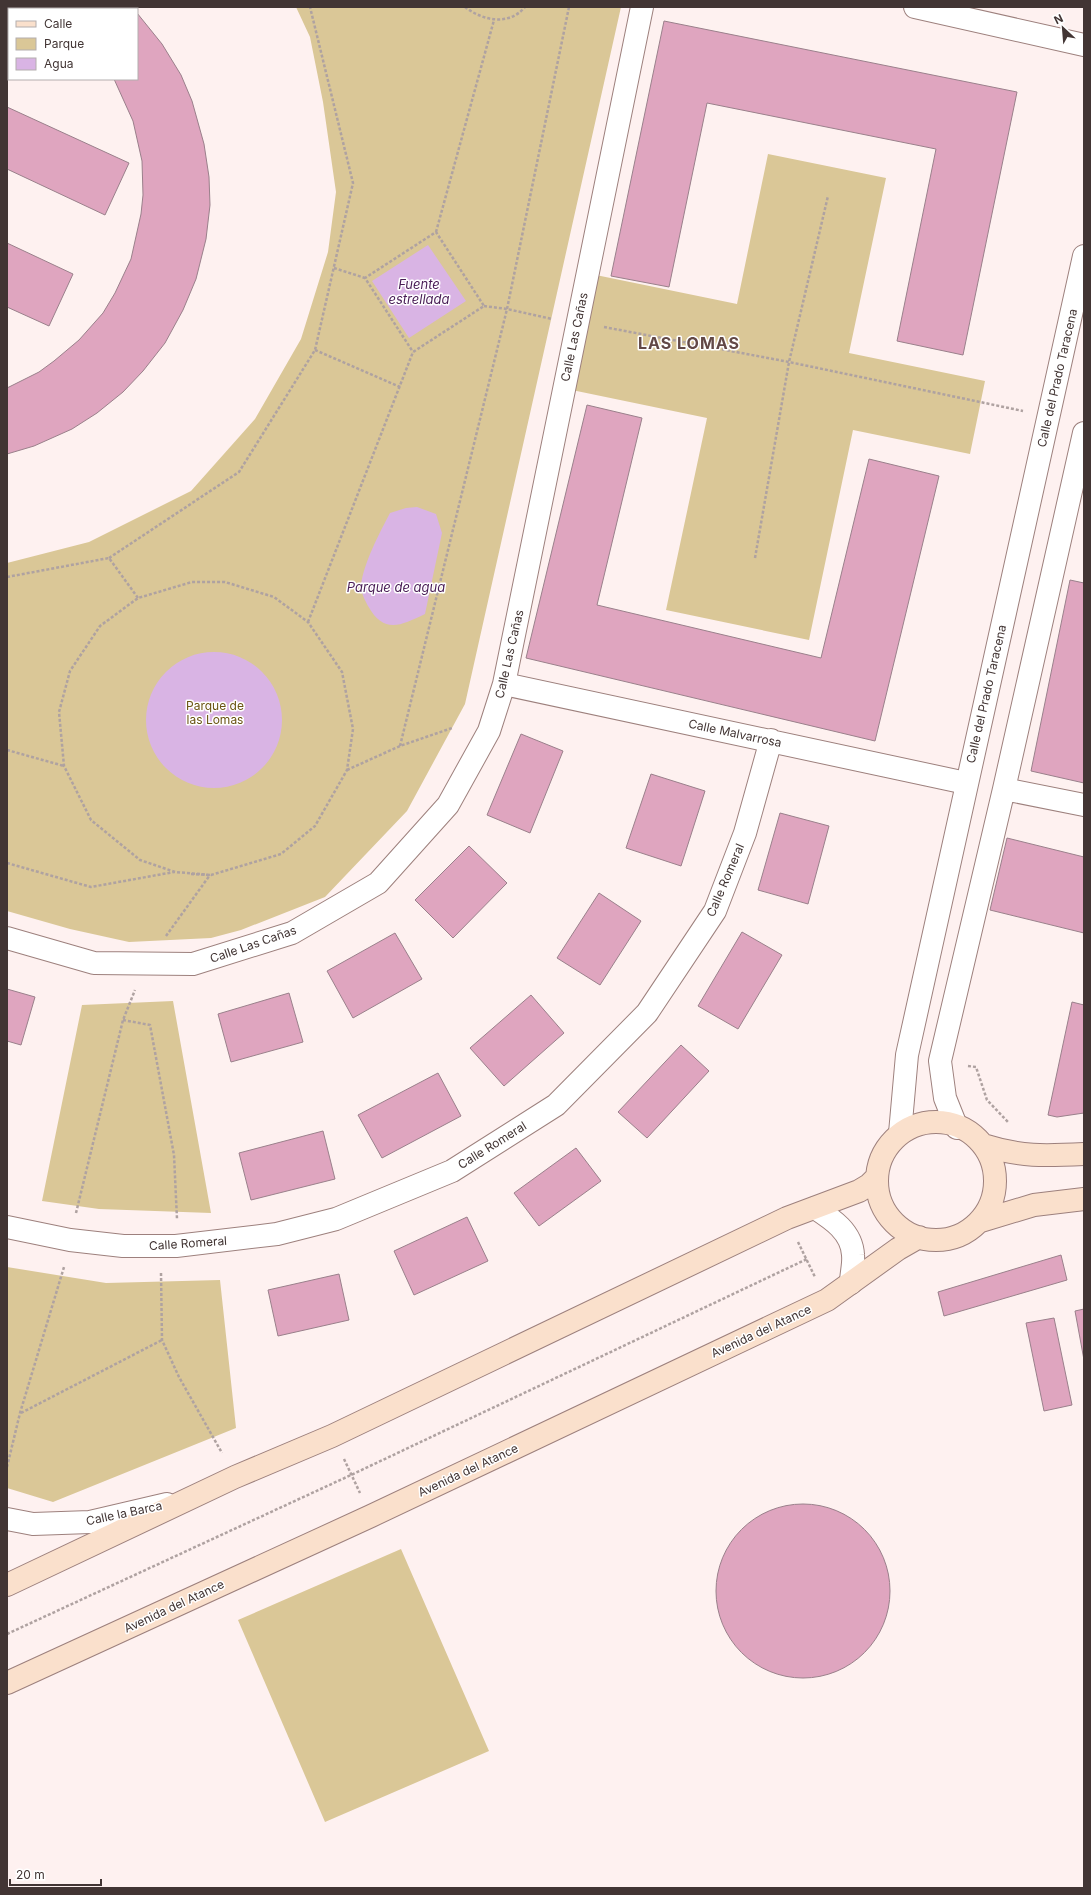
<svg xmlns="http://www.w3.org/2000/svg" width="1091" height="1895" viewBox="0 0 1091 1895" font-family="Inter,sans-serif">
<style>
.green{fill:#dac797}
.water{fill:#d9b4e4}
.building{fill:#dfa5bf;stroke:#9a808b}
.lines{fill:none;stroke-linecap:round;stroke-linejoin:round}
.street-casing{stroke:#9d807d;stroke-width:24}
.secondary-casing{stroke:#9d807d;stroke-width:24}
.path{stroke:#afa2a1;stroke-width:2.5;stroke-dasharray:3 2;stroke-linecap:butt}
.street{stroke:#fff;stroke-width:22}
.secondary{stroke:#fae0cc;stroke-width:22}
.labels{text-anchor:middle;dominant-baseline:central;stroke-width:3;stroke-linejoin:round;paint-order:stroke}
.street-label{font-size:12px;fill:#423534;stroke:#fff}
.park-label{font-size:12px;fill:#6a5412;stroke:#fff}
.water-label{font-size:13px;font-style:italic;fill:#481c55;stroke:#fff}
.district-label{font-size:16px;font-weight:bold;letter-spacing:1px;fill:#624846;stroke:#fff}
</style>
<rect width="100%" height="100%" fill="#fef1f0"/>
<path class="green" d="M 296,7 L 621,7 L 465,704 L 407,811 L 325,897 L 241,930 L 211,938 L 129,942 L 70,929 L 7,911 L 7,563 L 89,542 L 191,491 L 255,419 L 301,339 L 328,252 L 336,192 L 323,102 L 310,37 Z
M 768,154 L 886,178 L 849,353 L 985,381 L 970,454 L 853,430 L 809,640 L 666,610 L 707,418 L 567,389 L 591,274 L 737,304 Z
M 173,1001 L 211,1213 L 99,1209 L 42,1201 L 82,1005 Z
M 7,1267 L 106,1283 L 220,1280 L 236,1428 L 53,1502 L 7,1488 Z
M 401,1549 L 489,1751 L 325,1822 L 238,1620 Z"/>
<path class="water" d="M 428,245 L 466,301 L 409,338 L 372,281 Z
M 417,507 L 436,514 L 442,533 L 425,614 C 400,626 384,634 368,606 C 365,600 361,593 361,586 C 363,564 380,532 390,513 L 406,508 Z
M146 720a68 68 0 1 1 136 0a68 68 0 1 1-136 0Z"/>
<path class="building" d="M 47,7 L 131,7 L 133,9 L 49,9 Z
M 137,13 L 162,44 L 181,75 L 192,101 L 204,144 L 209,177 L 210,205 L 206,239 L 196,279 L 183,310 L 165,343 L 143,371 L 123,392 L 97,413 L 72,429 L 34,446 L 7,454 L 7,388 L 39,372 L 54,361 L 79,340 L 103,313 L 115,293 L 131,259 L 141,214 L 143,195 L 142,161 L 133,121 L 114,79 L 137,79 Z
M 664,21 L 1017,92 L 963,355 L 897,341 L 936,149 L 707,103 L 669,287 L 611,276 Z
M 7,107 L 129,163 L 105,215 L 7,169 Z
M 7,243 L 73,274 L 49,326 L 7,307 Z
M 587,405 L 642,418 L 597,605 L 821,658 L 869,459 L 939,476 L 875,741 L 526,658 Z
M 1070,580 L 1084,583 L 1084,783 L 1031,771 Z
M 521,734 L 563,751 L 530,833 L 487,815 Z
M 651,774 L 705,791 L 681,866 L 626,848 Z
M 780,813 L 829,826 L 808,904 L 758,890 Z
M 1007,838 L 1084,857 L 1084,933 L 990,910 Z
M 469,846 L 507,883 L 453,938 L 415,900 Z
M 599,893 L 641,921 L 600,985 L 557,958 Z
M 742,932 L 782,955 L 738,1029 L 698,1006 Z
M 395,933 L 422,979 L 353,1018 L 327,971 Z
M 7,989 L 35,997 L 21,1045 L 7,1041 Z
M 289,993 L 303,1042 L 231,1062 L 218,1014 Z
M 531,995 L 564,1033 L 504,1086 L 470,1048 Z
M 1072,1002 L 1084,1005 L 1084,1113 L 1057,1117 L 1048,1115 Z
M 681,1045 L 709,1071 L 647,1138 L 618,1112 Z
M 438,1073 L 461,1116 L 382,1158 L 358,1115 Z
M 323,1131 L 335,1179 L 251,1200 L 239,1153 Z
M 576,1148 L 601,1181 L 539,1226 L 514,1193 Z
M 467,1217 L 488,1261 L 414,1295 L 394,1251 Z
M 1061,1255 L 1067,1280 L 944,1316 L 938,1292 Z
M 339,1274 L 349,1320 L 278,1336 L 268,1290 Z
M 1084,1309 L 1084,1360 L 1075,1311 Z
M 1054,1318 L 1072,1405 L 1044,1411 L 1026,1323 Z
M716 1591a87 87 0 1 1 174 0a87 87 0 1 1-174 0Z"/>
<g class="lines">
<g class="street-casing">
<path id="street" d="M 915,7 L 1084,45
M 504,684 L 966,783
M 1004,789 L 1084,805
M 7,938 L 94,963 L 193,964 L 292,933 L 378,883 L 448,805 L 489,731 L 504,684 L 642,7
M 957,1128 L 945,1098 L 940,1061 L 1004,789 L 1084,433
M 900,1133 L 907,1055 L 1084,256
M 815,1208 C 832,1219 852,1232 853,1255 C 854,1264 851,1274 851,1283
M 7,1227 L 70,1240 L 123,1246 L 176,1246 L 277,1234 L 336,1219 L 452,1171 L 556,1105 L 647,1013 L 715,911 L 745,833 L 771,740
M 7,1519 L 33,1524 L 90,1522 L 167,1504"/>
</g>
<g class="secondary-casing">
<path id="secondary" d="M877 1181a59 59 0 1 1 118 0a59 59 0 1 1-118 0Z
M 983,1145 C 1021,1157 1044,1156 1084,1154
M 981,1221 L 1034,1205 L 1084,1199
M 7,1585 L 235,1477 L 332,1436 L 787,1218 L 859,1191 L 869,1185 L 877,1177
M 7,1683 L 371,1516 L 827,1300 L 898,1249 L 919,1237"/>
</g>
<path class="path" d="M 465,7 C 483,21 509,26 525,7
M 436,232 L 494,20
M 334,268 L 365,278
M 484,306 L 507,309 L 552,319
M 604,327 L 789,362 L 1023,411
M 315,350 L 400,387
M 109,558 L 239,472 L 315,350 L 353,183 L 310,7
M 755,558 L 789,362 L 828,196
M 7,577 L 109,558 L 138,598
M 308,622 L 413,352 L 484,306 L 436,232 L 365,278 L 413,352
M 400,746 L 507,309 L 569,7
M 7,750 L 64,766
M 347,770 L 400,746 L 452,728
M 7,863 L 91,887 L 174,872
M 191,874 L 211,875 L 281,854 L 315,826 L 347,770 L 353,729 L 342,672 L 308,622 L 274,597 L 225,582 L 192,582 L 138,598 L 100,626 L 70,671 L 59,712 L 64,766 L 91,820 L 140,860 L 175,872 L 211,875
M 166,936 L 210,875
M 123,1020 L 150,1025 L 174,1155 L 177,1219
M 968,1066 L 976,1067 L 987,1100 L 1008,1122
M 76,1213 L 123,1020 L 135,990
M 798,1242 L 815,1277
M 161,1273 L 162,1340 L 179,1377 L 222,1453
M 21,1413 L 162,1340
M 344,1459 L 360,1493
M 7,1467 L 20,1413 L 64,1267
M 7,1634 L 351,1475 L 807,1259"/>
<use href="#street" class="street"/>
<use href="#secondary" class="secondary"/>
</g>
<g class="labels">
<g class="street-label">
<text transform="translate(574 337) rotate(-78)">Calle Las Cañas</text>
<text transform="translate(1057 378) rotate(-77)">Calle del Prado Taracena</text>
<text transform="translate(509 654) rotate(-77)">Calle Las Cañas</text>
<text transform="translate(986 694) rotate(-77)">Calle del Prado Taracena</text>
<text transform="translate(735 733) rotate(12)">Calle Malvarrosa</text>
<text transform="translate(725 880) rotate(-67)">Calle Romeral</text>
<text transform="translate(253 944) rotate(-19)">Calle Las Cañas</text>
<text transform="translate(492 1145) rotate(-32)">Calle Romeral</text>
<text transform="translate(188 1243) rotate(-4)">Calle Romeral</text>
<text transform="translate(761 1331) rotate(-25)">Avenida del Atance</text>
<text transform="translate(468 1470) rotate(-25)">Avenida del Atance</text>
<text transform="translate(124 1513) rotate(-12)">Calle la Barca</text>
<text transform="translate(174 1606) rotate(-25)">Avenida del Atance</text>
</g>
<g class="park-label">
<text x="215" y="705">Parque de<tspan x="215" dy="14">las Lomas</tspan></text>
</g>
<g class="water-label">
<text x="419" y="284">Fuente<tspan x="419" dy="15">estrellada</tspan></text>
<text x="396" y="587">Parque de agua</text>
</g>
<g class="district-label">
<text x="689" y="343">LAS LOMAS</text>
</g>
</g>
<rect width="1091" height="1895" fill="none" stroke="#423534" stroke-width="16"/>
<rect x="8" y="8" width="130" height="72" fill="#ffffff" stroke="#b3aeae"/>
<rect x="16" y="21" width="20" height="6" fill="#fae0cc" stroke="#b3aeae"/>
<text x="44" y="28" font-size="12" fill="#423534">Calle</text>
<rect x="16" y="38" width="20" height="12" fill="#dac797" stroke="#b3aeae"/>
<text x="44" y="48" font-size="12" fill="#423534">Parque</text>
<rect x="16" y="58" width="20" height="12" fill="#d9b4e4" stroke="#b3aeae"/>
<text x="44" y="68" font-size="12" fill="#423534">Agua</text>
<g transform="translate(1063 28) rotate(334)" stroke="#ffffff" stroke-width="3" paint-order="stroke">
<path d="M0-3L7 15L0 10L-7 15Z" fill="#423534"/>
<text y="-6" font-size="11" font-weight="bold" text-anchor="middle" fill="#423534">N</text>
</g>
<path d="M10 1879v6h91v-6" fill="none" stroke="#423534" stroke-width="2"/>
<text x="16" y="1879" font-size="12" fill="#423534" stroke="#ffffff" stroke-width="3" paint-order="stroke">20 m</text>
</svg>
